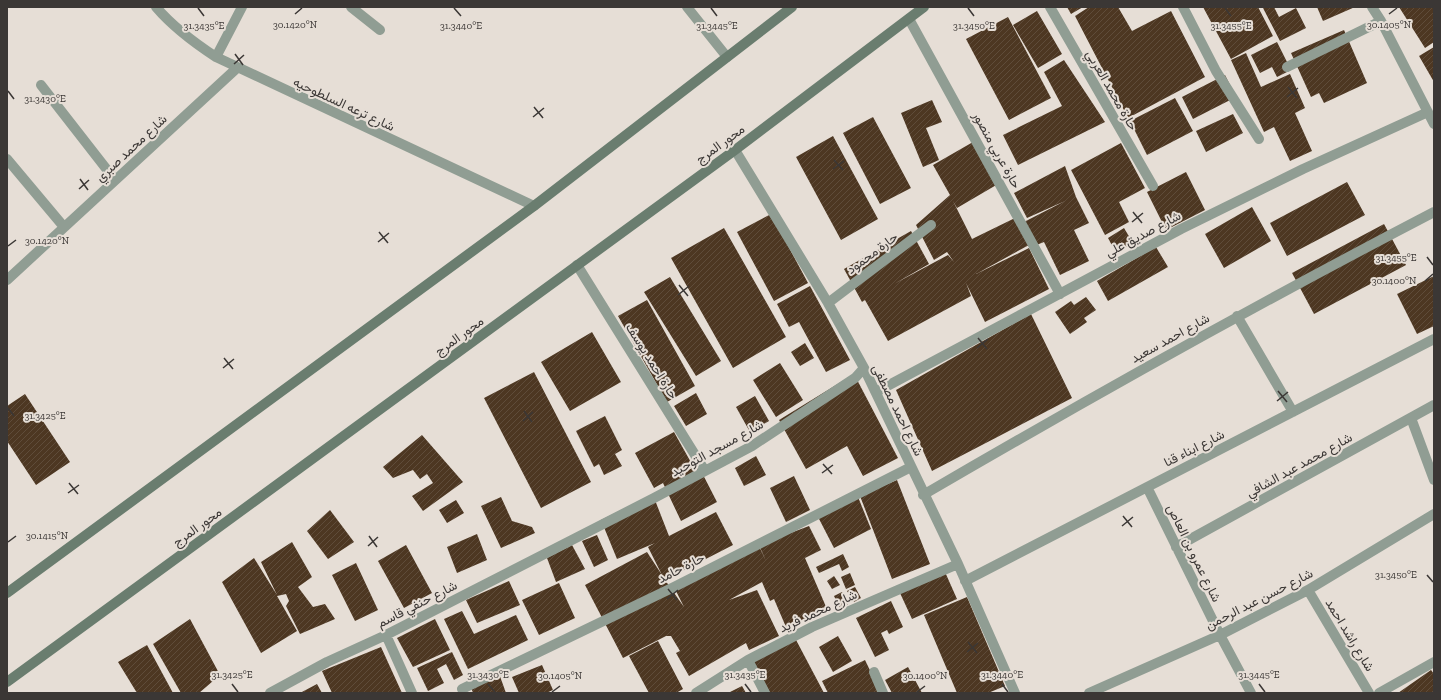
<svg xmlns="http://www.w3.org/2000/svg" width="1441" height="700" viewBox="0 0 1441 700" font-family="'Zilla Slab',Vazirmatn,serif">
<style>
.building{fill:url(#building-hatch)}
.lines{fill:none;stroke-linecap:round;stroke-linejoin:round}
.street{stroke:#909d93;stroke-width:10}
.secondary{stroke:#6a7d6f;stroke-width:10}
.ticks{fill:none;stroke:#3b3735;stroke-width:1.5}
.labels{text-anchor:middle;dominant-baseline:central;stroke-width:4;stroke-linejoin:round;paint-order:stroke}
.street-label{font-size:13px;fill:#3b3735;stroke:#e6ded6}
.ticks-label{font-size:10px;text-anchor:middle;fill:#3b3735;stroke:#e6ded6;stroke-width:4;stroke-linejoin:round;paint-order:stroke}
</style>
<defs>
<pattern id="building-hatch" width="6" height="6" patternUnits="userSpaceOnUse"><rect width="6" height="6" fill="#4d3722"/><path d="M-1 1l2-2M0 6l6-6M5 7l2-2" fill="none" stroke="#5f4c3a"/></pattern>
</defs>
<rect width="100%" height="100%" fill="#e6ded6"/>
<path class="building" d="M 1067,7 L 1083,7 L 1071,14 Z
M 1089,7 L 1118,7 L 1132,31 L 1171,11 L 1205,77 L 1128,118 L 1075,16 Z
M 1203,7 L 1258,7 L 1273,36 L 1231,59 Z
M 1265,7 L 1274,7 L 1279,17 L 1296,8 L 1306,28 L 1280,41 L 1263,8 Z
M 1317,7 L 1355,7 L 1323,21 Z
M 1399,7 L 1434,7 L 1434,42 L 1425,48 Z
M 1037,11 L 1062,54 L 1038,68 L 1013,25 Z
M 1008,17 L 1051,98 L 1009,120 L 966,39 Z
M 1344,30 L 1367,83 L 1324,103 L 1319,93 L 1311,97 L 1291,53 Z
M 1277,42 L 1291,70 L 1277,77 L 1272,67 L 1260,73 L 1251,55 Z
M 1434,47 L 1434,82 L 1419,56 Z
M 1246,53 L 1261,87 L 1290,74 L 1305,108 L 1295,113 L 1312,151 L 1290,161 L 1274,127 L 1264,132 L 1231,60 Z
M 1064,60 L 1105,122 L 1018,165 L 1003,135 L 1062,106 L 1044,72 Z
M 1225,75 L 1236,97 L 1193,119 L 1182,97 Z
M 1175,98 L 1193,131 L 1147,155 L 1130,121 Z
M 932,100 L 942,122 L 926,128 L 939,160 L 923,167 L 901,113 Z
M 1233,114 L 1243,133 L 1206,152 L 1196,131 Z
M 873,117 L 911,188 L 880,204 L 843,133 Z
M 833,136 L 878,219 L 841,240 L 796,157 Z
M 973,142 L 998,184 L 957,208 L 953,201 L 972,239 L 1015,218 L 1029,245 L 976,274 L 1029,248 L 1049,289 L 985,322 L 966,283 L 971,296 L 888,341 L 865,300 L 862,302 L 844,269 L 911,231 L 929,264 L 894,284 L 948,255 L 954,262 L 947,252 L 934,260 L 916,225 L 950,195 L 933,165 Z
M 1121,143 L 1145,188 L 1119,202 L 1129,222 L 1105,235 L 1071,170 Z
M 1065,166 L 1076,197 L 1089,223 L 1074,230 L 1089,261 L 1060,275 L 1044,242 L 1034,246 L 1022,223 L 1065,201 L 1027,218 L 1014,193 Z
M 1186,172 L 1205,210 L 1166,230 L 1147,192 Z
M 1347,182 L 1365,215 L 1287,256 L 1270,223 Z
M 1252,207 L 1271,241 L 1224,268 L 1205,234 Z
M 771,214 L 808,283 L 774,301 L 737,232 Z
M 1384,224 L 1406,265 L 1314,314 L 1292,273 Z
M 724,228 L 786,337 L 733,368 L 671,258 Z
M 1124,228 L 1133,243 L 1116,253 L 1108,238 Z
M 1156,247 L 1168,267 L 1108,301 L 1097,281 Z
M 1434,276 L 1434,326 L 1417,334 L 1397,294 Z
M 670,277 L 721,361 L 696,376 L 644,292 Z
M 810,286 L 850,360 L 826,372 L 799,322 L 789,327 L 777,304 Z
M 1086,297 L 1096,310 L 1084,318 L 1087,322 L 1070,334 L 1055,312 L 1071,301 L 1074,305 Z
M 647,300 L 695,386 L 667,402 L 618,316 Z
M 1031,314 L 1072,398 L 932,471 L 896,390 Z
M 592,332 L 621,382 L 570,411 L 541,362 Z
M 805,343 L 814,358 L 800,366 L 791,352 Z
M 780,363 L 803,400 L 776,417 L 753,380 Z
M 534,372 L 591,482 L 541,508 L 484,398 Z
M 854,374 L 898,458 L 863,476 L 847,446 L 806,469 L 779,420 Z
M 696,393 L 707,414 L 686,426 L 674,406 Z
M 25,394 L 70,462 L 36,485 L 7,441 L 7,406 Z
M 755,396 L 769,421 L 750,432 L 736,407 Z
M 605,416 L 622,450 L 615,454 L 622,466 L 604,475 L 599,464 L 594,467 L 576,431 Z
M 674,432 L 693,466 L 673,478 L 698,465 L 717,502 L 681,521 L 663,483 L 654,488 L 635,453 Z
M 422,435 L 463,482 L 423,511 L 412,496 L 433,483 L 427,474 L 420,479 L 413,470 L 393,478 L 383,467 Z
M 756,456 L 766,475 L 744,486 L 735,468 Z
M 794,476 L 810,510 L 786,522 L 770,488 Z
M 897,480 L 930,564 L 892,579 L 860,496 Z
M 653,495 L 669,536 L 716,512 L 733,545 L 665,580 L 684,607 L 675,589 L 758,544 L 766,561 L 759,545 L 809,526 L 821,550 L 805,558 L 827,609 L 786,627 L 774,599 L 770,601 L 762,582 L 729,600 L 757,590 L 779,636 L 749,650 L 746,643 L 689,676 L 676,653 L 680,651 L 671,636 L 666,636 L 623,658 L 585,585 L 647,552 L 662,575 L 648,547 L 655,543 L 617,559 L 601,520 Z
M 501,497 L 512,521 L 532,527 L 535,533 L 501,548 L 481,506 Z
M 858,497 L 871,529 L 834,548 L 817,515 Z
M 456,500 L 464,513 L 447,523 L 439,510 Z
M 330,510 L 354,542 L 328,559 L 307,531 Z
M 477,534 L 487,560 L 457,573 L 447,547 Z
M 597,535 L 608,560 L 594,567 L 582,541 Z
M 292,542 L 312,577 L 298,587 L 313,607 L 325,604 L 335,619 L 300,634 L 286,606 L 289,601 L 286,594 L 277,596 L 297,631 L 261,653 L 222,582 L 254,558 L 277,595 L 261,562 Z
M 406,545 L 432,593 L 404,608 L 378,561 Z
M 572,545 L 585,569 L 556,582 L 547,558 Z
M 843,554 L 849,567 L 842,571 L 839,564 L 819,573 L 816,567 Z
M 356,563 L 378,610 L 355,621 L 332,575 Z
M 945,572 L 957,599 L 912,619 L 900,593 Z
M 850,573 L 855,585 L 846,589 L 841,577 Z
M 834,576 L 840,585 L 832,589 L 827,581 Z
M 509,581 L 520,605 L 477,623 L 466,600 Z
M 559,583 L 575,618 L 539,635 L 522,600 Z
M 855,587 L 861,598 L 854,602 L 847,591 Z
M 842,592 L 848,604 L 840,608 L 834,596 Z
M 967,597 L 1005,686 L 988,693 L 957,693 L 924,615 Z
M 891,601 L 903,627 L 889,634 L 887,630 L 881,633 L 889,650 L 875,657 L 856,618 Z
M 462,611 L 474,634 L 516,615 L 528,640 L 468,669 L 444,619 Z
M 190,619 L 220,675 L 199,693 L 181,693 L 153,644 Z
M 435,619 L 450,650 L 413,667 L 397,638 Z
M 838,636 L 852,661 L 833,672 L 819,647 Z
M 795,638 L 824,693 L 770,693 L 752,659 Z
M 658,641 L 683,689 L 676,693 L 649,693 L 629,656 Z
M 147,645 L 173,693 L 137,693 L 118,662 Z
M 381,647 L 402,693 L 332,693 L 322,671 Z
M 452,652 L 463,675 L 454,680 L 446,664 L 437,669 L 444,683 L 428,691 L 417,668 Z
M 865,660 L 881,693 L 828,693 L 822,681 Z
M 542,665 L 553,690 L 546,693 L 519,693 L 512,677 Z
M 908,667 L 922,693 L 892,693 L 885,680 Z
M 497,668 L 506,693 L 473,693 L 468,679 Z
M 1431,670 L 1434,674 L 1434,693 L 1398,693 Z
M 317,684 L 322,693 L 300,693 Z
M 742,686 L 746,693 L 728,693 Z"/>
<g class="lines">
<path class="street" d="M 156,7 C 173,27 193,42 216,57 L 534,206
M 351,7 L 380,30
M 687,7 L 727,57
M 1050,7 L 1153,186
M 1183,7 L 1216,71 L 1259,139
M 1372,7 L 1381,21 L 1434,124
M 909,19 L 1060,294
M 216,57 L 242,7
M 1287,67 L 1381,21
M 41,85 L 115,180
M 735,150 L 828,303 L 864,368 L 958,564 L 1015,693
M 7,159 L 64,227
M 577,265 L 705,471
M 7,280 L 237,68
M 828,303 L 931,225
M 1237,316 L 1293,412
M 876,392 L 1181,229 L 1303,169 L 1428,112
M 1411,418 L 1434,480
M 1147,487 L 1220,635 L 1251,693
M 923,495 C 1091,397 1261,302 1434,212
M 1176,547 L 1434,405
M 965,581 L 1434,339
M 1308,590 L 1369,693
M 386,635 L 412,693
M 748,660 L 765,693
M 874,672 L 883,693
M 462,689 L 674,587 L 911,467
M 270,693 L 327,662 L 386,635 L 654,498 L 752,446 L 855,378 L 864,368
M 696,693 L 748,660 L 812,627 L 958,564
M 1089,693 L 1220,635 L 1308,590 L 1434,514
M 1379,693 L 1434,662"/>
<path class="secondary" d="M 7,593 L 534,206 L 792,7
M 7,682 L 735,150 L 924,7"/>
</g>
<path class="ticks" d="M 198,8 L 204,16M 454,8 L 461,16M 711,8 L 717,16M 968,8 L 974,16M 1225,8 L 1231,16M 295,14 L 302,8M 1389,14 L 1397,8M 235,54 L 243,65M 234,64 L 244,55M 1288,87 L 1297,98M 8,91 L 14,99M 1287,97 L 1298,88M 534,107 L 543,118M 533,117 L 544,108M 834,160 L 843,170M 833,169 L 844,161M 80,179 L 88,190M 79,189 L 89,180M 1133,212 L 1142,223M 1132,222 L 1143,213M 379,232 L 388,243M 378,242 L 389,233M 8,246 L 16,240M 1427,257 L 1433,265M 1425,281 L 1433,274M 679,285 L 688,296M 678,295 L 689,286M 978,338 L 987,349M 977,348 L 988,339M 224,358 L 233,369M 223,368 L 234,359M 1278,391 L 1287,402M 1277,401 L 1288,392M 8,408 L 14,416M 524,411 L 532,422M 523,421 L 533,412M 823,464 L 832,474M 822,473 L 833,465M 69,483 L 78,494M 68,493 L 79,485M 1123,516 L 1132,527M 1122,526 L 1133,517M 369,536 L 377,547M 8,542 L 16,536M 368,546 L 378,537M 1427,575 L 1433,582M 668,589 L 677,600M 667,599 L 678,590M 968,642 L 977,653M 967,652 L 978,643M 232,684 L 238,692M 488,684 L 495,692M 745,684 L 751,692M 1002,684 L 1008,692M 1259,684 L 1265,692M 552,692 L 560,686M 917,692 L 925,686"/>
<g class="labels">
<g class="street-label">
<text transform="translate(1112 90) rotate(60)">حارة محمد العربي</text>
<text transform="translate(344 104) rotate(25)">شارع ترعه السلطوحيه</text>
<text transform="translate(720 144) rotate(-36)">محور المرج</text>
<text transform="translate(131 148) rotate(-43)">شارع محمد صبري</text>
<text transform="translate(997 150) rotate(61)">حارة عربي منصور</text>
<text transform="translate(1143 234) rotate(-28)">شارع صديق علي</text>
<text transform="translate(872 253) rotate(-37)">حارة محمود</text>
<text transform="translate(459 336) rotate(-36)">محور المرج</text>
<text transform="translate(1170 338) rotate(-29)">شارع احمد سعيد</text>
<text transform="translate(652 361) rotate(58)">حارة احمد يوسف</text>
<text transform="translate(898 410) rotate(64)">شارع احمد مصطفى</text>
<text transform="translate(717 448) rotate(-29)">شارع مسجد التوحيد</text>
<text transform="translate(1194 448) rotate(-27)">شارع ابناء قنا</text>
<text transform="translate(1299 465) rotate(-29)">شارع محمد عبد الشافي</text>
<text transform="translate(197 527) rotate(-36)">محور المرج</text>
<text transform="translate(1194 553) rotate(64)">شارع عمرو بن العاص</text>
<text transform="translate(681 568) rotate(-27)">حارة حامد</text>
<text transform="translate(1259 599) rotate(-27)">شارع حسن عبد الرحمن</text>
<text transform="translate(417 604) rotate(-27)">شارع حنفي قاسم</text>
<text transform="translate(818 611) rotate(-25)">شارع محمد فريد</text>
<text transform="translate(1350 635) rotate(59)">شارع راشد احمد</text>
</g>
</g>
<g class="ticks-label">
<text x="295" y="28">30.1420°N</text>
<text x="1389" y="28">30.1405°N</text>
<text x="204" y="29">31.3435°E</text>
<text x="461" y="29">31.3440°E</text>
<text x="717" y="29">31.3445°E</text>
<text x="974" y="29">31.3450°E</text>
<text x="1231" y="29">31.3455°E</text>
<text x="45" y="102">31.3430°E</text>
<text x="47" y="244">30.1420°N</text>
<text x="1396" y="261">31.3455°E</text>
<text x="1394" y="284">30.1400°N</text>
<text x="45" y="419">31.3425°E</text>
<text x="47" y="539">30.1415°N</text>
<text x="1396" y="578">31.3450°E</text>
<text x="232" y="678">31.3425°E</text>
<text x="488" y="678">31.3430°E</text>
<text x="745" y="678">31.3435°E</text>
<text x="1002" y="678">31.3440°E</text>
<text x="1259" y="678">31.3445°E</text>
<text x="560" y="679">30.1405°N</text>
<text x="925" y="679">30.1400°N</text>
</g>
<rect width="1441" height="700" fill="none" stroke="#3b3735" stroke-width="16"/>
</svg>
